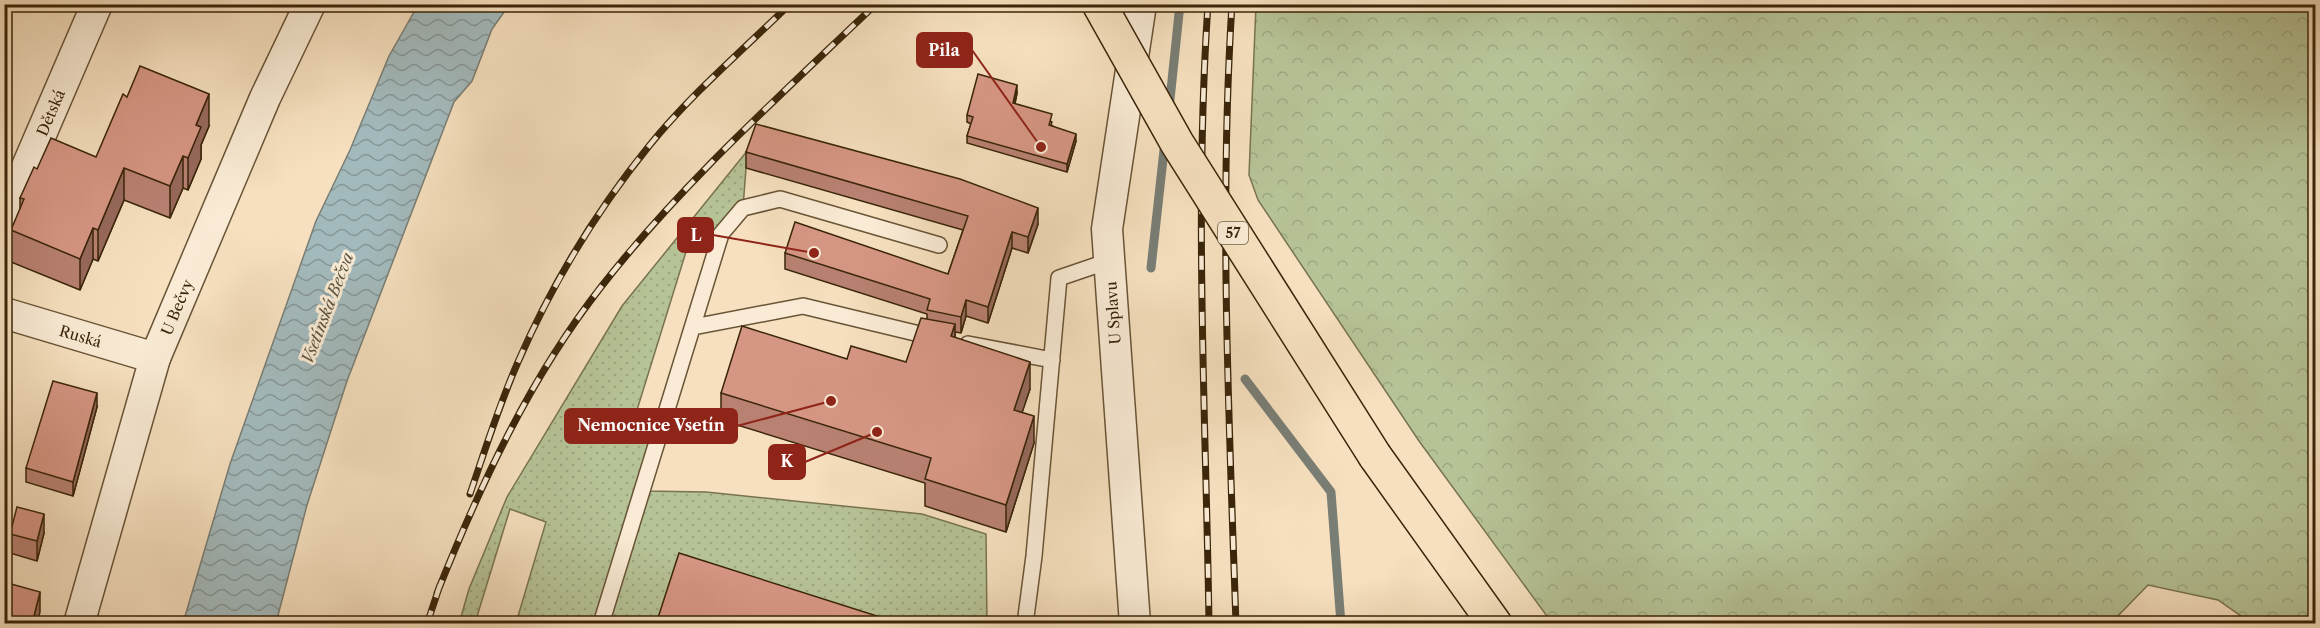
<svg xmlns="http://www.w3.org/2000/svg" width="2320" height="628" viewBox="0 0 2320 628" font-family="'Libre Caslon Text',serif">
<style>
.grass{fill:url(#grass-dots);stroke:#787450;stroke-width:1.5}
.forest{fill:url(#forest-crowns);stroke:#787450;stroke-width:1.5}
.water{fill:url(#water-waves);stroke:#797e75;stroke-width:1.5}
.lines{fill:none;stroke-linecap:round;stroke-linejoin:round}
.stream{stroke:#797e75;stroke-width:9}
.service-casing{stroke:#695436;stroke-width:18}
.minor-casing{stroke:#695436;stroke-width:33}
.primary-casing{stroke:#3a2509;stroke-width:36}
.service{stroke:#f9ebd5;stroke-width:15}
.minor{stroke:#f9ebd5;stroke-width:30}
.primary{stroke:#f6e0bf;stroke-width:33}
.rail-casing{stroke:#3a2509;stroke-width:7}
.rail{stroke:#f9ebd5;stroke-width:4.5;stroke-dasharray:14;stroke-linecap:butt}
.primary-bridge-casing{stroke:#3a2509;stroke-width:36;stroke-linecap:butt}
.primary-bridge{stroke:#f6e0bf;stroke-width:33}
.wall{fill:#b88172;stroke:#3a2509;stroke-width:1.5}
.shaded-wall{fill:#96695c;stroke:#3a2509;stroke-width:1.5}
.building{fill:#d69684;stroke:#3a2509;stroke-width:1.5}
.labels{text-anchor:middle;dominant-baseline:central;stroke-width:6;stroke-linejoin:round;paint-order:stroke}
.shield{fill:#f9ebd5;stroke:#736046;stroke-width:1.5}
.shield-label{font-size:14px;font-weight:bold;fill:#3a2509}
.street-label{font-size:15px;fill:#3a2509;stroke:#f9ebd5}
.water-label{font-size:16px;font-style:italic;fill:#5a523f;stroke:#f9ebd5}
.leader{fill:none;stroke:#8f2418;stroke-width:2}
.callout-dot{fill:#8f2418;stroke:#f9ebd5;stroke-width:2}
.callout{fill:#8f2418;stroke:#8f2418;stroke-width:2}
.callout-label{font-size:16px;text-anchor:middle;font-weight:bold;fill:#fff}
</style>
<defs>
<pattern id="grass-dots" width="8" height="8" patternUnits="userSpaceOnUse" patternTransform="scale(1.5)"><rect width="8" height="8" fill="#b6c397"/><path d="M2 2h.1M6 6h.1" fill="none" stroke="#9da781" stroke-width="1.8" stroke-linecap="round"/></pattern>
<pattern id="forest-crowns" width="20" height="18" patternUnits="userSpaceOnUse" patternTransform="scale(1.5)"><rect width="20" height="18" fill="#b6c397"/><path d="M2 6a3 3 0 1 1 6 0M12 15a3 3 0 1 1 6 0" fill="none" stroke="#9da781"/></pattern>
<pattern id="water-waves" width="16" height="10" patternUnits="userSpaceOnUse" patternTransform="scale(1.5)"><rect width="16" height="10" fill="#a3babd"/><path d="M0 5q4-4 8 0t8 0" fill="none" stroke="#869798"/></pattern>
</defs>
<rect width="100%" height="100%" fill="#f6e0bf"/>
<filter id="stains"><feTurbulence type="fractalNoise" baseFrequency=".00333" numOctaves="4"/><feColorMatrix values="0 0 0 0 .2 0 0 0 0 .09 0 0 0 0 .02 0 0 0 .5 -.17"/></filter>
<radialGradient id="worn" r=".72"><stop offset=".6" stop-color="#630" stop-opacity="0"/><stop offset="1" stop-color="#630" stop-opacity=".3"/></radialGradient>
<path class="grass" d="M 756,140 L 746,168 L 743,208 L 721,234 L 694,226 L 637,410 L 663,419 L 644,491 L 706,492 L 922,514 L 986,534 L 987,623 L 516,623 L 546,522 L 510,509 L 475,623 L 459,624 L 469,589 L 507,497 L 622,306 Z"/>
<path class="forest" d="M 1256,5 L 2315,5 L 2315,623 L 2251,623 L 2218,600 L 2148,585 L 2111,623 L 1552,623 L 1419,441 L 1258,200 L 1249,175 Z"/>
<path class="water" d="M 418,5 L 509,5 L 492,29 L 472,81 L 454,102 L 347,381 L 307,505 L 276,623 L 183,623 L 230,464 L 316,221 L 350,150 L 389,56 Z"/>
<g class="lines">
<path class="stream" d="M 1169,109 L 1180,4
M 1151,268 L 1165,141
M 1245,379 L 1331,492 L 1341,624"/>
<g class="service-casing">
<path id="service" d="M 693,327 L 803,306 L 936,338
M 968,344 L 1052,360
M 601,624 L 721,234 L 743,208 L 780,199 L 939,245
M 1025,624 L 1034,556 L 1059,278 L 1109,261"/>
</g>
<g class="minor-casing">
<g id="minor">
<path id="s1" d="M 4,220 L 97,4"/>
<path id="s2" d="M 4,313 L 155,358"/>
<path id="s3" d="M 79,624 L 155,358 L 265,98 L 310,4"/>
<path d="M 1135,624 L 1107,229 L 1141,4"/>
</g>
</g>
<g class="primary-casing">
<path id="primary" d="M 1375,456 L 1495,624"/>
</g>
<use href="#service" class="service"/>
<use href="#minor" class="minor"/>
<use href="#primary" class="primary"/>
<g class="rail-casing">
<path id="rail" d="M 1208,4 C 1194,210 1206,417 1209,624
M 1232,4 C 1219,210 1229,418 1236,624
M 470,494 C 485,450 499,405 518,362 C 551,286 597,210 649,146 C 691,94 743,50 790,4
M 437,593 C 480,486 529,379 601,287 C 682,183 781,95 876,4
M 427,624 L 440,585"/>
</g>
<use href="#rail" class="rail"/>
<g class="primary-bridge-casing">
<path id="primary-bridge" d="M 1099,4 L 1177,143 L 1375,456"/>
</g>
<use href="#primary-bridge" class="primary-bridge"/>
</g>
<path class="wall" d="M 1017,93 L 1015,104 L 1052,122 L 1051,125 L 1076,141 L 1067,172 L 967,143 L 967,136 L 971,124 L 967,122 L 967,115 Z
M 209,126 L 201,145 L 201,159 L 188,190 L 183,188 L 170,218 L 124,200 L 98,261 L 93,259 L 80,290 L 11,262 L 11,230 L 20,210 L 20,198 L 37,169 L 96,157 Z
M 746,152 L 1038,224 L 1028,253 L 1012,248 L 988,323 L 966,316 L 961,333 L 955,332 L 955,337 L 1030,389 L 1022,412 L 1034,443 L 1006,532 L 925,506 L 925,483 L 721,420 L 721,393 L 847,359 L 906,362 L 927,319 L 927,314 L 785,269 L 785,253 L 948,274 L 963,230 L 746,168 Z
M 97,407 L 73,496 L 26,482 L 26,468 Z
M 44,533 L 37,561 L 10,553 L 10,534 Z"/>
<path class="shaded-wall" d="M 1017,85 L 1017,93 L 1013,111 L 1013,103 Z
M 209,94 L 209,126 L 201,145 L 201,159 L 188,190 L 188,158 L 196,125 Z
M 1076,134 L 1076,141 L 1067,172 L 1067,164 Z
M 183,156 L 183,188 L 170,218 L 170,186 Z
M 124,168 L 124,200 L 98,261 L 98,230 Z
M 1038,208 L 1038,224 L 1028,253 L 1028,237 Z
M 93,228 L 93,259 L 80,290 L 80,259 Z
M 1012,232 L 1012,248 L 988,323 L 988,307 Z
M 966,300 L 966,316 L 961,333 L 961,317 Z
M 955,324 L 955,352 L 951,336 Z
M 1030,362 L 1030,389 L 1014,437 L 1014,410 Z
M 97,393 L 97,407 L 73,496 L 73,482 Z
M 1034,416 L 1034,443 L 1006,532 L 1006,505 Z
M 44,514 L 44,533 L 37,561 L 37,541 Z
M 40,592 L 40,612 L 37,624 L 32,624 Z"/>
<path class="building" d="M 140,66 L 209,94 L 196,125 L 201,127 L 188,158 L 183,156 L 170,186 L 124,168 L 98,230 L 93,228 L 80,259 L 11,230 L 24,199 L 20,198 L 34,167 L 37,169 L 51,138 L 96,157 L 123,94 L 127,97 Z
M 978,74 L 1017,85 L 1013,103 L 1052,114 L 1049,125 L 1076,134 L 1067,164 L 967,136 L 973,117 L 967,115 Z
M 756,124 L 960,179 L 1038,208 L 1028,237 L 1012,232 L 988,307 L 966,300 L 961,317 L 927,310 L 930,299 L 785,253 L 795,222 L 948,274 L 968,216 L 746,152 Z
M 921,318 L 955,324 L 951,336 L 1030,362 L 1014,410 L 1034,416 L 1006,505 L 925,479 L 931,458 L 721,393 L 742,326 L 847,359 L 851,346 L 906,362 Z
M 53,381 L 97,393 L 73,482 L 26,468 Z
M 17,507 L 44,514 L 37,541 L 10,534 Z
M 679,553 L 902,624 L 656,624 Z
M 4,582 L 40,592 L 32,624 L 4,624 Z"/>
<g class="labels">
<rect class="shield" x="1218" y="222" width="30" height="22" rx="4.5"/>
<g class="shield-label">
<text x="1233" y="233">57</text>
</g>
<g class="street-label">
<text stroke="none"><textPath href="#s1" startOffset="117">Dětská</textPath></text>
<text stroke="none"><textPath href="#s3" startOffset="332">U Bečvy</textPath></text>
<text transform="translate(1113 313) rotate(-94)">U Splavu</text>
<text stroke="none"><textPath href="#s2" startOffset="80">Ruská</textPath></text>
</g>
<g class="water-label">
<text transform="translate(327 308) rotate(-69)">Vsetínská Bečva</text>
</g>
</g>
<path class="leader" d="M1041 147L972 50M814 253L713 235M831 401L737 426M877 432L805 462"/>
<g class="callout-dot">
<circle cx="1041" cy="147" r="6"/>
<circle cx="814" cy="253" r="6"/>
<circle cx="831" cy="401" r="6"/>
<circle cx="877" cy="432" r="6"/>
</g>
<g class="callout">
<rect x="917" y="33" width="55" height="34" rx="6"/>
<rect x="678" y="218" width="35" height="34" rx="6"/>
<rect x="565" y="409" width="172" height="34" rx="6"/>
<rect x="769" y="445" width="36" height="34" rx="6"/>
</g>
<g class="callout-label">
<text x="944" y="56">Pila</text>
<text x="696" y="241">L</text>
<text x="651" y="431">Nemocnice Vsetín</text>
<text x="787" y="467">K</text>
</g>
<rect width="2320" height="628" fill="none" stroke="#f6e0bf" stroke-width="24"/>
<rect x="6" y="6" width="2308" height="616" fill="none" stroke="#3a2509" stroke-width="3"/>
<rect x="12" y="12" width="2296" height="604" fill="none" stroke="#3a2509" stroke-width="1.5"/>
<rect width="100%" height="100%" filter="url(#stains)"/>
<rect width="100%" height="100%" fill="url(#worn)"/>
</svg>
